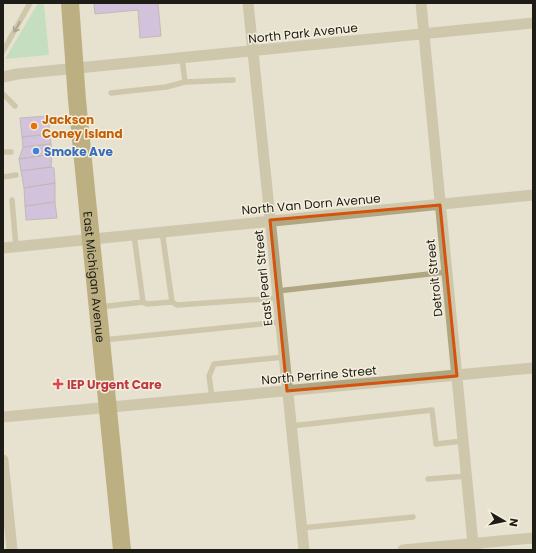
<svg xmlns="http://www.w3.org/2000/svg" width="536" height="553" viewBox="0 0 536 553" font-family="Poppins,sans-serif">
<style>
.green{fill:#9cd9ae}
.building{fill:#b89be9;stroke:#908b9b}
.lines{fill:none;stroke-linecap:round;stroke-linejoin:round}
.lane{stroke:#b0a782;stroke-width:5.5}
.street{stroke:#b0a782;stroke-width:11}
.primary{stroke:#877427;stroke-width:18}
.oneway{stroke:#605b47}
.marked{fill:none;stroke:#d4530d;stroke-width:3;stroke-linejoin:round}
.food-dot{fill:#e8710a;stroke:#f5efdd;stroke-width:1.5}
.shop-dot{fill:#3f7fe0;stroke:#f5efdd;stroke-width:1.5}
.health-dot{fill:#e0444e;stroke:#f5efdd;stroke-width:1.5}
.labels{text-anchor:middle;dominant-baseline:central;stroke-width:3;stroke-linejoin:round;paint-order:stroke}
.street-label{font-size:12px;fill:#1e1c16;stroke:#f5efdd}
.food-label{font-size:12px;font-weight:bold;fill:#c56008;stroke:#f5efdd;text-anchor:start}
.shop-label{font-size:12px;font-weight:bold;fill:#366cbe;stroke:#f5efdd;text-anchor:start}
.health-label{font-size:12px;font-weight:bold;fill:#be3a42;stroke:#f5efdd;text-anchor:start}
</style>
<rect width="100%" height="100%" fill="#e7e2d0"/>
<path class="green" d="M 38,3 L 44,5 L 49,55 L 5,59 Z"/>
<path class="building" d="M 94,3 L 158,3 L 161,36 L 140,38 L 138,10 L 95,14 Z
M 48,116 L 50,134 L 22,137 L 20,118 Z
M 50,134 L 51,144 L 23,147 L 22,137 Z
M 51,144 L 52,154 L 19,159 L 23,147 Z
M 52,154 L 51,167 L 21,171 L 19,159 Z
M 51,167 L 54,168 L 55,183 L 24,188 L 21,171 Z
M 55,183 L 55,202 L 25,206 L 24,188 Z
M 55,202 L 57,218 L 26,220 L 25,206 Z"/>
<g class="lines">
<path class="lane" d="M 3,51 L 30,3
M 182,58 L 185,82
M 111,93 L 166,87 L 185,82 L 233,80
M 3,94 L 15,106
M 3,152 L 11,152
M 3,177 L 16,175
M 12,200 L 16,247
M 162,231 L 172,302 L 177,305 L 278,298
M 134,235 L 143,302 L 147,304 L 172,302
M 277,291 L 447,272
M 100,307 L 143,302
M 103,340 L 280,322
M 212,398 L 209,376 L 214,364 L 284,357
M 291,426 L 432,410 L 436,444 L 463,441
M 428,479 L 467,476
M 301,528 L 413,517"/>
<path class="street" d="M 248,3 L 304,550
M 421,3 L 473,544 L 476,550
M 3,77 L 17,74 L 533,23
M 3,248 L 533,195
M 3,417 L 533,368
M 3,460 L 12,550
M 403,550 L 533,538"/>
<path class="primary" id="s1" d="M 70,3 L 77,100 L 122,550"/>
</g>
<defs><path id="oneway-shaft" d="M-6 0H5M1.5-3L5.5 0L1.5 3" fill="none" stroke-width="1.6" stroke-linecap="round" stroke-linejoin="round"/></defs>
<use class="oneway" href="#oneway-shaft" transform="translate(17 27) rotate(119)"/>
<path d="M0 0H536V553H0ZM 440,205 L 457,376 L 287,391 L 270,220 Z" fill="#e7e2d0" fill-opacity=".55" fill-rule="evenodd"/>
<path class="marked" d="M 440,205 L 457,376 L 287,391 L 270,220 Z"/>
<circle class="food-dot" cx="34" cy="126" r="4"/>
<circle class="shop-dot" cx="36" cy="151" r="4"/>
<path class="health-dot" d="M56 378h4v4h4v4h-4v4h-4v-4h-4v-4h4z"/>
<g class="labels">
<g class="street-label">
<text transform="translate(303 33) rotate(-6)">North Park Avenue</text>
<text transform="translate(311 204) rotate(-5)">North Van Dorn Avenue</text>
<text stroke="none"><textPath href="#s1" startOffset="275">East Michigan Avenue</textPath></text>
<text transform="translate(263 278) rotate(-96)">East Pearl Street</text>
<text transform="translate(434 278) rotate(-96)">Detroit Street</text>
<text transform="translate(319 375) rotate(-5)">North Perrine Street</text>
</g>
<g class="food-label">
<text x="42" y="119">Jackson<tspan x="42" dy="14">Coney Island</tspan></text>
</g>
<g class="shop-label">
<text x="44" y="151">Smoke Ave</text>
</g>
<g class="health-label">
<text x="67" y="384">IEP Urgent Care</text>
</g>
</g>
<rect width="536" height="553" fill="none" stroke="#1e1c16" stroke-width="8"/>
<g transform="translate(504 521) rotate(99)" stroke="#f5efdd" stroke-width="3" paint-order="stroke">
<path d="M0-3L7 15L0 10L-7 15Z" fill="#1e1c16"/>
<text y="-6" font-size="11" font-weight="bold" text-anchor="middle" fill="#1e1c16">N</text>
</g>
</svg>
